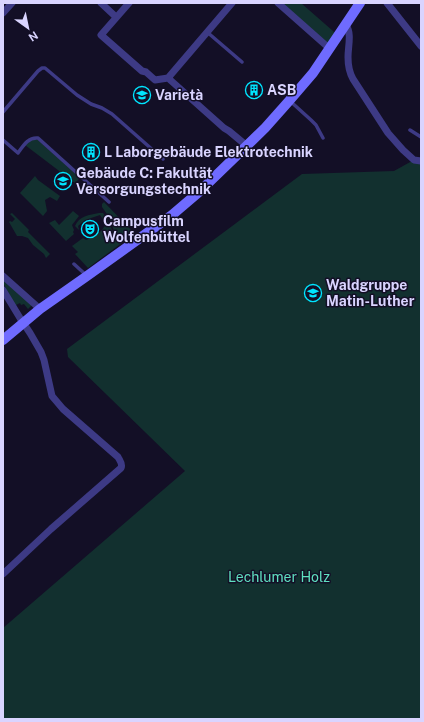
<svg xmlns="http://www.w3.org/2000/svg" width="424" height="722" viewBox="0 0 424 722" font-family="'Public Sans',sans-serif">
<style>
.green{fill:#12302f}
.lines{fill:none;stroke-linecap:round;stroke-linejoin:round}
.lane{stroke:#3d3a85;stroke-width:3.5}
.street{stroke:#3d3a85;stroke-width:7}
.secondary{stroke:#6f6bff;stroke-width:10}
.labels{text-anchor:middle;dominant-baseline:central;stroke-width:3;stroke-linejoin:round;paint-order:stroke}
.poi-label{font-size:14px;font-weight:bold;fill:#d9d4ff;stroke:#130f26;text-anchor:start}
.park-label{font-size:14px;fill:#5fe0c0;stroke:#130f26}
</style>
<rect width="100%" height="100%" fill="#130f26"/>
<path class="green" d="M 281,3 L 301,3 L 333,31 L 338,37 L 330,49 Z
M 31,140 L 38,140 L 80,178 L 75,183 L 25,145 Z
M 412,161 L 421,163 L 421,719 L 3,719 L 3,628 L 185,471 L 68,357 L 67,349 L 302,174 L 394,171 Z
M 35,176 L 38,180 L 60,196 L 57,201 L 50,197 L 45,200 L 47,211 L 43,216 L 20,193 Z
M 104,202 L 134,233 L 119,245 L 109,217 L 102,207 L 102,204 Z
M 73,211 L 79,216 L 72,225 L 74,230 L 73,232 L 74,234 L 66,241 L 49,223 L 55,220 L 59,225 Z
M 12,213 L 29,230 L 28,232 L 50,254 L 46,258 L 44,254 L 33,245 L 28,238 L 22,236 L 17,236 L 9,222 L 10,221 L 12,222 L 15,219 L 10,214 Z
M 99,213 L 103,213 L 106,217 L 119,245 L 88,268 L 75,254 L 78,252 L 72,246 L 83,238 L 86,240 C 96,237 100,233 106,224 L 100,215 L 85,220 L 78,226 L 79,230 L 75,226 C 79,216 89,215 99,213 Z
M 3,279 L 33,304 L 28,309 L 24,304 L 21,305 L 20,303 L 16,305 L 15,305 L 3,283 Z"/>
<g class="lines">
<path class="lane" d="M 207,32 L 242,62
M 290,101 L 311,120 L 316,125 L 323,138
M 3,112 L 38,71 L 42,68 L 45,68 L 77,95 L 91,104 L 102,108 L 112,114 L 163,159
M 410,130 L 421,137
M 3,140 L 18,153 C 23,146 28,137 38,138 L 109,202
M 74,264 L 86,275"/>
<path class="street" d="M 101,3 L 116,17
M 129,3 L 101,35 L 142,71 L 146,72 L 155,80 L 168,78 L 224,128 L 229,131 L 247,146
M 278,3 L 330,49
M 387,3 L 421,46
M 3,13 L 12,3
M 346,25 C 352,34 348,46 348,57 C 348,65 349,72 353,79 L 388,133 L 403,150 L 414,160 L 421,161
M 168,78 L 232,3
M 3,276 L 40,309
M 3,290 L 20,318 L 30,333 L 41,352 L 44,360 L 52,396 L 63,409 L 118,457 C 120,461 123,464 121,468 L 51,529 L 3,574"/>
<path class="secondary" d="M 3,340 L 40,309 L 87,276 L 172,215 L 199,192 L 265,128 L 289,101 L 313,73 L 360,3"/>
</g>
<defs>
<g id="building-ring" transform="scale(0.9)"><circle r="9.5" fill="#130f26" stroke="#00e5ff" stroke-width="1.5"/><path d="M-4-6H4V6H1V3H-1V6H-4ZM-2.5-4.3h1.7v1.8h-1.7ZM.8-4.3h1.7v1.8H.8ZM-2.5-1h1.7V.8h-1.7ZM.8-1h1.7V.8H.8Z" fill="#00e5ff"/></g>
<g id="school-ring" transform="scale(0.9)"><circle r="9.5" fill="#130f26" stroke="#00e5ff" stroke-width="1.5"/><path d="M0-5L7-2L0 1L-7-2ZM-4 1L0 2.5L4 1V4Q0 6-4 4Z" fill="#00e5ff"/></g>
<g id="university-ring" transform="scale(0.9)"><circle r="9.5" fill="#130f26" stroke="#00e5ff" stroke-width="1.5"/><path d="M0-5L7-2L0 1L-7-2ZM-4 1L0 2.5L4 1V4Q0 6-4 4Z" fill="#00e5ff"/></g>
<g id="theatre-ring" transform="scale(0.9)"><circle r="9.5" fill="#130f26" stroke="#00e5ff" stroke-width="1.5"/><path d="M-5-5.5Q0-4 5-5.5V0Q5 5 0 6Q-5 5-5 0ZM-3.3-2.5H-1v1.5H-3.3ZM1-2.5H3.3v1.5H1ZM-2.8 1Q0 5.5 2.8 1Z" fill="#00e5ff"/></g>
</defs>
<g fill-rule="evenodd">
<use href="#building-ring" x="254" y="90"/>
<use href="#school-ring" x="142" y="95"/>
<use href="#building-ring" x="91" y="152"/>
<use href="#university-ring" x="63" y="181"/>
<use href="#theatre-ring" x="90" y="229"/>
<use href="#school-ring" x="313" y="293"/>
</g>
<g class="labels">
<g class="poi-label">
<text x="267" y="90">ASB</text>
<text x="155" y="95">Varietà</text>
<text x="104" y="152">L Laborgebäude Elektrotechnik</text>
<text x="76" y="173">Gebäude C: Fakultät<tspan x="76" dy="16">Versorgungstechnik</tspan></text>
<text x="103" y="221">Campusfilm<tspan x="103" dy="16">Wolfenbüttel</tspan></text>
<text x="326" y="285">Waldgruppe<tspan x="326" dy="16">Matin-Luther</tspan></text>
</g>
<g class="park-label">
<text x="279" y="577">Lechlumer Holz</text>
</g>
</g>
<rect width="424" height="722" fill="none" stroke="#d9d4ff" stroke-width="8"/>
<g transform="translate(28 28) rotate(147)" stroke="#130f26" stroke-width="3" paint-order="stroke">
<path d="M0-3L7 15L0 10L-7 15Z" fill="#d9d4ff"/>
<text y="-6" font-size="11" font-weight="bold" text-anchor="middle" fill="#d9d4ff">N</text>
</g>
</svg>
